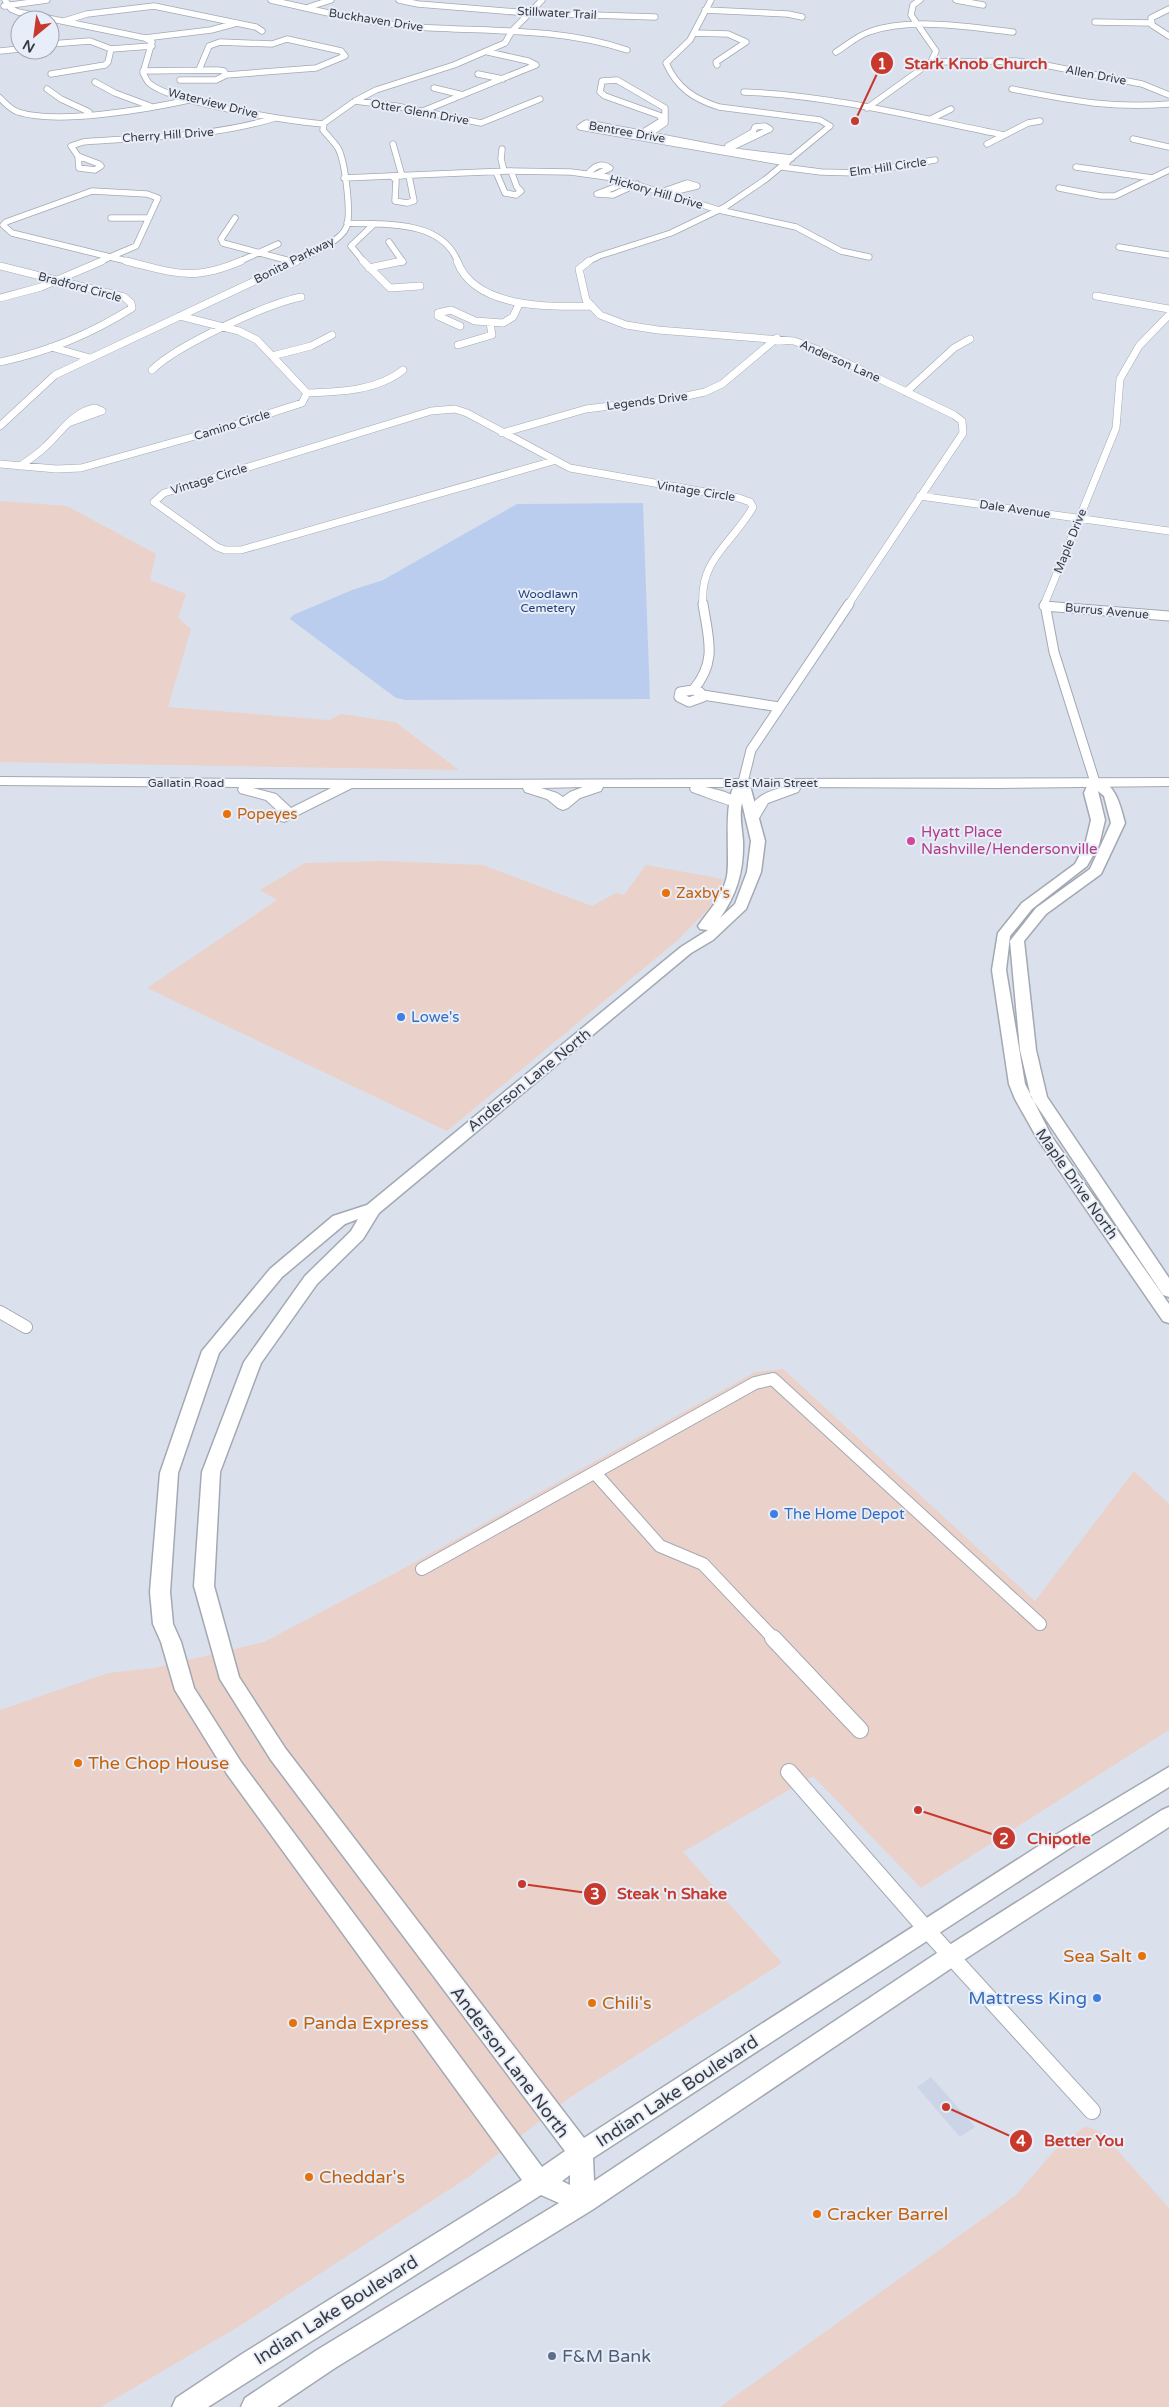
<svg xmlns="http://www.w3.org/2000/svg" width="1169" height="2407" viewBox="0 0 1169 2407" font-family="'Varela Round',sans-serif">
<style>
.commercial{fill:#ead1c9}
.built{fill:#ccd5e7}
.green{fill:#bbcdef}
.lines{fill:none;stroke-linecap:round;stroke-linejoin:round}
.street-far4-casing{stroke:#a3a9b3;stroke-width:7}
.street-far3-casing{stroke:#a3a9b3;stroke-width:8}
.street-far2-casing{stroke:#a3a9b3;stroke-width:11}
.street-far1-casing{stroke:#a3a9b3;stroke-width:14}
.street-casing{stroke:#a3a9b3;stroke-width:18}
.secondary-casing{stroke:#a3a9b3;stroke-width:3}
.primary-casing{stroke:#a3a9b3;stroke-width:2}
.street-far4{stroke:#fff;stroke-width:5.5}
.street-far3{stroke:#fff;stroke-width:7}
.street-far2{stroke:#fff;stroke-width:9}
.street-far1{stroke:#fff;stroke-width:12}
.street{stroke:#fff;stroke-width:16}
.secondary{fill:#fff;fill-rule:evenodd}
.primary{fill:#fff;fill-rule:evenodd}
.food-dot{fill:#e8710a;stroke:#e8eef9;stroke-width:2}
.hotel-dot{fill:#d1479c;stroke:#e8eef9;stroke-width:2}
.shop-dot{fill:#3f7fe0;stroke:#e8eef9;stroke-width:2}
.service-dot{fill:#5c6f8a;stroke:#e8eef9;stroke-width:2}
.labels{text-anchor:middle;dominant-baseline:central;stroke-width:4;stroke-linejoin:round;paint-order:stroke}
.far-street-label{font-size:12px;fill:#393b40;stroke:#e8eef9}
.far-park-label{font-size:12px;fill:#223c73;stroke:#e8eef9}
.food-label{font-size:15px;fill:#c56008;stroke:#e8eef9;text-anchor:start}
.hotel-label{font-size:15px;fill:#b23c85;stroke:#e8eef9;text-anchor:start}
.shop-label{font-size:15px;fill:#366cbe;stroke:#e8eef9;text-anchor:start}
.street-label{font-size:15px;fill:#393b40;stroke:#e8eef9}
.near-food-label{font-size:18px;fill:#c56008;stroke:#e8eef9;text-anchor:start}
.near-shop-label{font-size:18px;fill:#366cbe;stroke:#e8eef9;text-anchor:end}
.near-street-label{font-size:18px;fill:#393b40;stroke:#e8eef9}
.near-service-label{font-size:18px;fill:#4e5e75;stroke:#e8eef9;text-anchor:start}
.leader{fill:none;stroke:#c6392c;stroke-width:2}
.callout-dot{fill:#c6392c;stroke:#e8eef9;stroke-width:2}
.mark-label{font-size:15px;text-anchor:middle;font-weight:bold;fill:#fff}
.callout-label{font-size:16px;text-anchor:middle;font-weight:bold;fill:#c6392c;stroke:#e8eef9;stroke-width:4;stroke-linejoin:round;paint-order:stroke}
</style>
<rect width="100%" height="100%" fill="#dbe1ec"/>
<path class="commercial" d="M 0,501 L 67,506 L 156,554 L 150,580 L 186,594 L 178,618 L 191,629 L 168,707 L 329,720 L 341,714 L 395,722 L 459,770 L 0,762 Z
M 384,861 L 483,865 L 592,906 L 616,893 L 624,895 L 646,865 L 723,879 L 714,903 L 678,940 L 447,1131 L 147,988 L 277,900 L 260,890 L 305,863 Z
M 783,1369 L 1035,1601 L 1134,1471 L 1169,1504 L 1169,1730 L 921,1888 L 813,1776 L 683,1852 L 782,1963 L 569,2098 L 470,2176 L 238,2327 L 101,2407 L 0,2407 L 0,1710 L 108,1673 L 154,1668 L 264,1642 L 399,1571 L 755,1372 Z
M 1088,2127 L 1101,2132 L 1169,2208 L 1169,2407 L 720,2407 L 1016,2195 L 1054,2151 L 1083,2128 Z"/>
<path class="built" d="M 931,2077 L 975,2127 L 960,2137 L 917,2087 Z"/>
<path class="green" d="M 643,503 L 650,699 L 405,700 L 396,698 L 290,619 L 293,615 L 352,590 L 383,580 L 517,504 Z"/>
<g class="lines">
<g class="street-far4-casing">
<path id="street-far4" d="M 5,0 L 11,9 L 18,12 L 145,38 L 152,42 L 143,73 C 145,76 146,80 149,83 C 171,103 290,121 323,124
M 271,0 C 319,11 367,23 417,27 C 488,32 558,27 627,50
M 399,0 L 418,4 L 528,13 L 655,17
M 956,0 L 983,5
M 4,6 L 47,0
M 309,7 L 331,0
M 1169,9 L 1151,18 L 1152,25 L 1169,36
M 705,10 L 788,14 L 802,17
M 64,21 L 87,14 L 154,6 L 256,27 L 262,31
M 1095,22 L 1152,23
M 694,33 L 728,34 L 746,42 L 716,62 L 717,65
M 145,38 L 211,30 L 237,23
M 50,44 L 90,41 L 111,49 L 108,62 L 105,65 L 51,74
M 111,49 L 152,46
M 0,51 L 20,49
M 836,52 C 847,45 857,36 869,32 C 910,17 970,27 1013,32
M 931,62 L 1016,61 L 1045,65 L 1142,84 L 1169,95
M 143,71 L 217,70 L 224,71 L 226,75
M 478,74 L 503,79
M 180,80 L 216,80 L 226,75 L 316,68 L 345,56 L 341,51 L 287,39 L 272,44 L 220,42 L 209,46 L 199,70
M 95,82 L 115,93 L 150,106
M 434,88 L 463,95
M 47,89 L 61,99 L 89,112
M 1012,89 C 1069,100 1111,109 1169,104
M 744,92 C 831,95 919,118 1004,135
M 0,98 C 5,103 11,110 18,112 C 57,125 148,109 189,100
M 355,101 L 396,106 L 481,123 L 540,99
M 867,108 L 931,62 L 936,51 L 911,15 L 913,5 L 920,0
M 423,111 L 536,65 L 528,61 L 488,52
M 931,119 L 951,109
M 765,126 L 770,129 L 726,150 L 728,146 L 753,132 L 755,127 Z
M 640,134 L 661,121 L 661,116 L 605,96 L 600,92 L 602,81 L 617,80 L 665,108 L 665,123 L 648,135
M 1133,139 L 1169,147
M 393,144 L 402,176
M 987,144 L 1028,123 L 1040,121
M 502,149 L 501,159 L 504,171
M 78,156 L 99,164 L 101,166 L 95,170 L 79,168 Z
M 78,156 L 71,146 L 83,142 C 148,137 213,137 275,118
M 787,163 L 580,127 L 586,123 L 593,124 L 733,151 L 792,158
M 782,167 L 821,172 L 858,173 L 935,160
M 1076,167 L 1152,178
M 496,172 L 505,193 L 516,195 L 521,191 L 517,187 L 511,171
M 588,174 C 594,166 601,162 610,168 L 595,175
M 392,176 L 396,180 L 395,201 L 407,203 L 414,201 L 409,176
M 344,178 L 507,171 L 571,172 L 614,178 L 719,210 L 796,227 L 841,251 L 869,257
M 628,182 L 597,194 L 613,195 L 637,184
M 1059,188 L 1101,196 L 1115,196 L 1169,170
M 92,191 L 147,194 L 158,198 L 136,246 L 110,257 L 12,233 L 3,225 L 6,222 Z
M 661,192 L 687,183 L 697,186 L 668,193
M 111,218 L 149,218
M 235,218 L 221,239 L 223,243 L 294,262
M 347,223 C 385,225 441,219 458,262
M 389,242 L 403,262 L 401,262
M 1119,247 L 1169,255
M 110,257 L 131,262
M 100,262 L 110,257
M 238,262 L 278,244
M 295,262 C 308,255 340,242 346,228 C 352,215 345,161 338,148 C 334,142 328,136 323,130 L 324,123 L 355,101 L 376,90 L 454,65 L 505,43 L 512,31 L 542,0
M 364,262 L 351,246 L 373,225
M 587,262 L 599,256 L 671,233 L 725,207 L 766,179 L 830,126 L 820,120 L 719,107 C 694,99 677,88 666,63 L 690,40 L 711,0"/>
</g>
<g class="street-far3-casing">
<path id="street-far3" d="M 126,261 C 175,273 192,282 241,261
M 290,261 L 294,262
M 363,261 L 390,288 L 420,286
M 457,261 C 475,309 550,307 592,306
M 589,261 L 579,269 L 586,300 L 600,315 L 626,325 L 658,330 L 794,341 L 824,352 L 954,415 L 962,421 L 963,433 L 848,605
M 0,266 L 124,297 L 131,303 L 132,308 C 91,334 47,352 0,362
M 369,268 L 402,261
M 1096,296 L 1169,309
M 0,298 L 41,287 L 102,261
M 460,326 L 438,316 L 438,313 L 451,310 L 475,321 L 503,323 L 513,317 L 519,304
M 458,345 L 492,335 L 490,323
M 51,347 L 90,358
M 272,356 L 311,346 L 332,335
M 152,370 C 176,346 266,304 301,297
M 906,392 L 954,348 L 970,339
M 307,393 C 339,392 377,391 403,370
M 0,426 L 55,375 L 297,261
M 502,433 L 586,409 L 682,397 L 705,392 L 722,384 L 777,338
M 553,461 L 241,550 L 225,550 L 217,547 L 154,502 L 164,493 L 431,411 L 455,409 L 467,413 L 570,468 L 739,498 L 750,502 L 753,507 C 733,543 699,559 703,605
M 0,464 L 56,469 L 81,468 L 231,426 L 302,403 L 307,393 L 257,340 L 239,331 L 180,316
M 20,466 C 29,460 38,454 46,446 C 61,432 74,411 95,408 L 102,411 L 71,422
M 920,496 L 1169,531
M 1044,605 L 1116,428 L 1120,379 L 1139,346 L 1169,315"/>
</g>
<g class="street-far2-casing">
<path id="street-far2" d="M 1045,604 L 1054,652 L 1095,782
M 1044,606 L 1169,616
M 693,690 C 718,661 708,638 703,604
M 693,690 L 700,692 L 703,697 L 689,702 L 679,697 L 680,692 Z
M 703,695 L 779,707
M 743,782 L 751,750 L 849,604"/>
</g>
<g class="street-far1-casing">
<path id="street-far1" d="M 0,1312 L 26,1327
M 595,1473 L 660,1546 L 703,1564 L 775,1640
M 422,1569 L 755,1383 L 773,1379 L 1040,1624"/>
</g>
<g class="street-casing">
<path id="street" d="M 773,1638 L 860,1730
M 789,1772 L 927,1930 L 1092,2111"/>
</g>
<g class="secondary-casing">
<path id="secondary" d="M 743,778 L 749,782 L 765,841 L 761,872 L 746,909 L 713,940 L 691,953 L 379,1213 L 363,1239 L 317,1284 L 261,1363 L 220,1472 L 214,1586 L 239,1677 L 285,1748 L 584,2138 L 1054,1836 L 1169,1767 L 1169,1787 L 1070,1848 L 593,2158 L 594,2181 L 943,1949 L 1162,1810 L 1169,1807 L 1169,1827 L 959,1963 L 592,2210 L 335,2368 L 277,2407 L 241,2407 L 245,2398 L 317,2350 L 559,2203 L 541,2195 L 208,2407 L 172,2407 L 176,2398 L 242,2354 L 522,2180 L 227,1774 L 175,1690 L 161,1642 L 153,1624 L 150,1592 L 160,1473 L 202,1351 L 270,1269 L 333,1216 L 367,1205 L 681,947 L 708,930 L 700,929 L 698,926 C 710,909 722,898 727,876 C 731,855 720,784 743,778 ZM 742,803 L 751,841 L 747,872 L 735,904 L 720,918 C 737,895 744,870 743,841 C 742,828 739,816 742,803 ZM 358,1219 L 351,1231 L 305,1276 L 244,1362 L 202,1472 L 194,1586 L 220,1679 L 271,1760 L 565,2151 L 542,2167 L 241,1762 L 194,1688 L 181,1642 L 173,1624 L 170,1592 L 178,1473 L 219,1353 L 282,1277 L 345,1224 ZM 570,2175 L 570,2185 L 562,2181 Z
M 1095,778 C 1116,783 1120,805 1125,823 L 1101,874 L 1046,914 L 1024,941 L 1036,1050 L 1047,1097 L 1169,1278 L 1169,1297 L 1163,1295 L 1031,1097 L 1020,1050 L 1010,941 L 1036,908 L 1090,869 L 1111,823 L 1104,796 L 1098,791 L 1105,820 L 1099,845 L 1087,866 L 1032,909 L 1010,936 L 1006,970 L 1025,1084 L 1052,1137 L 1169,1304 L 1169,1323 L 1163,1321 L 1037,1138 L 1015,1099 L 1009,1084 L 992,970 L 998,933 L 1022,903 L 1075,864 L 1085,845 L 1091,820 L 1084,793 L 1090,779 Z"/>
</g>
<g class="primary-casing">
<path id="primary" d="M 0,777 L 373,780 L 1169,778 L 1169,786 L 998,788 L 799,787 L 800,789 L 798,792 L 768,803 L 758,820 L 753,822 L 745,817 C 753,797 765,792 784,787 L 705,787 C 718,790 733,792 742,803 L 739,806 C 732,808 702,795 692,792 L 690,789 L 691,787 L 603,787 L 601,791 L 580,798 L 568,808 L 563,810 L 558,808 L 547,799 L 525,792 L 523,788 L 352,788 L 284,822 L 279,820 L 276,817 L 280,813 L 266,800 L 240,793 L 238,790 L 239,787 L 0,785 ZM 583,787 L 570,792 L 563,797 L 557,793 L 541,788 ZM 253,788 L 331,788 L 291,808 L 276,794 Z"/>
</g>
<use href="#street-far4" class="street-far4"/>
<use href="#street-far3" class="street-far3"/>
<use href="#street-far2" class="street-far2"/>
<use href="#street-far1" class="street-far1"/>
<use href="#street" class="street"/>
<use href="#secondary" class="secondary"/>
<use href="#primary" class="primary"/>
</g>
<g class="food-dot">
<circle cx="227" cy="814" r="5"/>
<circle cx="666" cy="893" r="5"/>
<circle cx="78" cy="1763" r="5"/>
<circle cx="1142" cy="1956" r="5"/>
<circle cx="592" cy="2003" r="5"/>
<circle cx="293" cy="2023" r="5"/>
<circle cx="309" cy="2177" r="5"/>
<circle cx="817" cy="2214" r="5"/>
</g>
<circle class="hotel-dot" cx="911" cy="841" r="5"/>
<g class="shop-dot">
<circle cx="401" cy="1017" r="5"/>
<circle cx="774" cy="1514" r="5"/>
<circle cx="1097" cy="1998" r="5"/>
</g>
<circle class="service-dot" cx="552" cy="2356" r="5"/>
<g class="labels">
<g class="far-street-label">
<text transform="translate(557 13) rotate(3)">Stillwater Trail</text>
<text transform="translate(376 20) rotate(9)">Buckhaven Drive</text>
<text transform="translate(1096 75) rotate(11)">Allen Drive</text>
<text transform="translate(213 103) rotate(14)">Waterview Drive</text>
<text transform="translate(420 112) rotate(10)">Otter Glenn Drive</text>
<text transform="translate(627 132) rotate(10)">Bentree Drive</text>
<text transform="translate(168 135) rotate(-4)">Cherry Hill Drive</text>
<text transform="translate(888 167) rotate(-8)">Elm Hill Circle</text>
<text transform="translate(656 192) rotate(16)">Hickory Hill Drive</text>
<text transform="translate(294 260) rotate(-27)">Bonita Parkway</text>
<text transform="translate(80 287) rotate(15)">Bradford Circle</text>
<text transform="translate(840 361) rotate(24)">Anderson Lane</text>
<text transform="translate(647 401) rotate(-7)">Legends Drive</text>
<text transform="translate(232 425) rotate(-17)">Camino Circle</text>
<text transform="translate(209 479) rotate(-17)">Vintage Circle</text>
<text transform="translate(696 491) rotate(9)">Vintage Circle</text>
<text transform="translate(1015 509) rotate(8)">Dale Avenue</text>
<text transform="translate(1070 541) rotate(-68)">Maple Drive</text>
<text transform="translate(1107 611) rotate(5)">Burrus Avenue</text>
<text x="186" y="783">Gallatin Road</text>
<text x="771" y="783">East Main Street</text>
</g>
<g class="far-park-label">
<text x="548" y="594">Woodlawn<tspan x="548" dy="14">Cemetery</tspan></text>
</g>
<g class="food-label">
<text x="237" y="814">Popeyes</text>
<text x="676" y="893">Zaxby's</text>
</g>
<g class="hotel-label">
<text x="921" y="832">Hyatt Place<tspan x="921" dy="17">Nashville/Hendersonville</tspan></text>
</g>
<g class="shop-label">
<text x="411" y="1017">Lowe's</text>
<text x="784" y="1514">The Home Depot</text>
</g>
<g class="street-label">
<text transform="translate(529 1080) rotate(-39)">Anderson Lane North</text>
<text transform="translate(1077 1184) rotate(55)">Maple Drive North</text>
</g>
<g class="near-food-label">
<text x="88" y="1763">The Chop House</text>
<text x="1132" y="1956" text-anchor="end">Sea Salt</text>
<text x="602" y="2003">Chili's</text>
<text x="303" y="2023">Panda Express</text>
<text x="319" y="2177">Cheddar's</text>
<text x="827" y="2214">Cracker Barrel</text>
</g>
<g class="near-shop-label">
<text x="1087" y="1998">Mattress King</text>
</g>
<g class="near-street-label">
<text transform="translate(510 2062) rotate(53)">Anderson Lane North</text>
<text transform="translate(677 2091) rotate(-33)">Indian Lake Boulevard</text>
<text transform="translate(336 2310) rotate(-32)">Indian Lake Boulevard</text>
</g>
<g class="near-service-label">
<text x="562" y="2356">F&amp;M Bank</text>
</g>
</g>
<path class="leader" d="M855 121L882 63M918 1810L1004 1838M522 1884L595 1894M946 2107L1021 2141"/>
<g class="callout-dot">
<circle cx="855" cy="121" r="5"/>
<circle cx="918" cy="1810" r="5"/>
<circle cx="522" cy="1884" r="5"/>
<circle cx="946" cy="2107" r="5"/>
<circle cx="882" cy="63" r="12"/>
<circle cx="1004" cy="1838" r="12"/>
<circle cx="595" cy="1894" r="12"/>
<circle cx="1021" cy="2141" r="12"/>
</g>
<g class="mark-label">
<text x="882" y="69">1</text>
<text x="1004" y="1844">2</text>
<text x="595" y="1899">3</text>
<text x="1021" y="2146">4</text>
</g>
<g class="callout-label">
<text x="976" y="69">Stark Knob Church</text>
<text x="1059" y="1844">Chipotle</text>
<text x="672" y="1899">Steak 'n Shake</text>
<text x="1084" y="2146">Better You</text>
</g>
<g transform="translate(35 35) rotate(209)"><circle r="24" fill="#e8eef9" stroke="#a2a6af"/>
<path d="M0-4L9 19L0 12L-9 19Z" fill="#c6392c"/>
<text y="-8" font-size="14" font-weight="bold" text-anchor="middle" fill="#393b40">N</text>
</g>
</svg>
